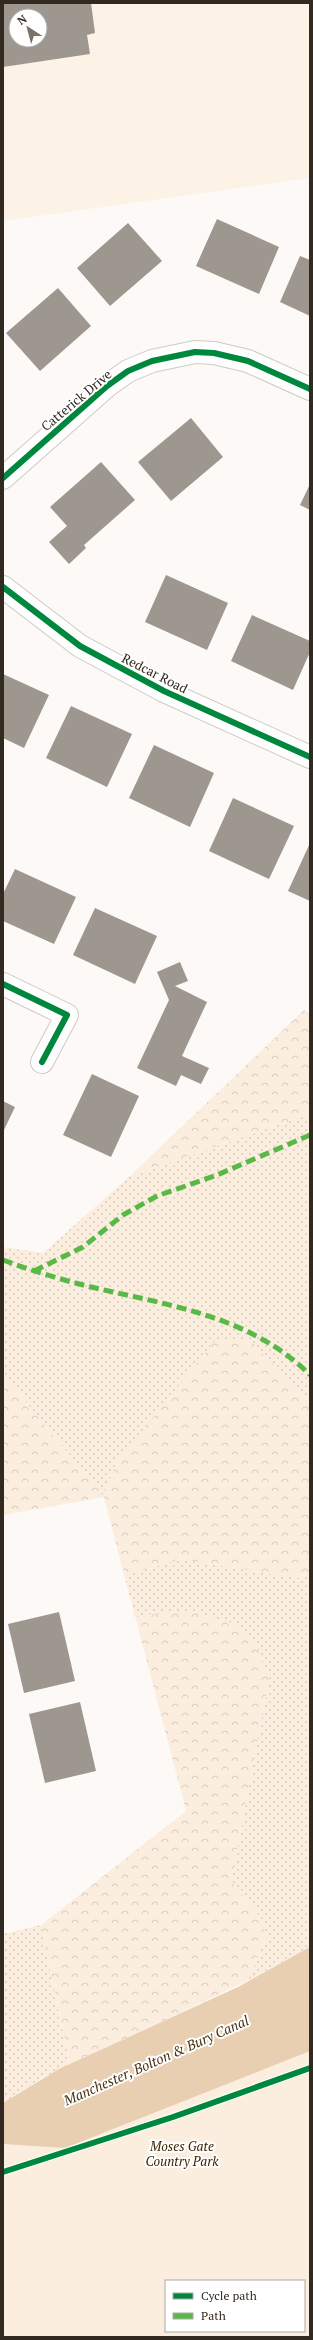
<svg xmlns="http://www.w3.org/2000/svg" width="313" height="2340" viewBox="0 0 313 2340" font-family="'PT Serif',serif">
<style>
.built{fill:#fcf2e6;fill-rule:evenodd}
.grass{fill:url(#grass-dots)}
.forest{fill:url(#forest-crowns)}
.park{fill:#fbeedf;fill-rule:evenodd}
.water{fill:#e8cfb2}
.building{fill:#9e978f;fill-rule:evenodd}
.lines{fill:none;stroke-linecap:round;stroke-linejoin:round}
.minor-casing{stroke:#cfcac4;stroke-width:24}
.minor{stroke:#fffefe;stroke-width:22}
.quiet{stroke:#58b947;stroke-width:5;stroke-dasharray:10 5;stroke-linecap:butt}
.cycleway-casing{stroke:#fff;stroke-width:8}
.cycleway{stroke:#00873e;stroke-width:6}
.labels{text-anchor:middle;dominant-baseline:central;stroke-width:4;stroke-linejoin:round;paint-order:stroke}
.street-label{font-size:13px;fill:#322920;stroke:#fff}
.park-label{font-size:13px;font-style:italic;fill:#3b2302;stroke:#fff}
.water-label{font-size:14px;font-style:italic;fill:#483010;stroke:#fff}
</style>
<defs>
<pattern id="grass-dots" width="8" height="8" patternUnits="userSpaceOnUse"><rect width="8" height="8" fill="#fbeedf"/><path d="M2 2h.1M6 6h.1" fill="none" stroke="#d8ccbf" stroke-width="1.8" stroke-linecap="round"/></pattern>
<pattern id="forest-crowns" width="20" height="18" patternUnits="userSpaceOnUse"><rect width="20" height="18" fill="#fbeedf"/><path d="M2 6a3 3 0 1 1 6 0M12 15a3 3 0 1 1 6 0" fill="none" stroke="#d8ccbf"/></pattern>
</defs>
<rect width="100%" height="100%" fill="#fcf9f6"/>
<path class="built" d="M 3,3 L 310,3 L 310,178 L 3,221 ZM 16,16 L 40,16 L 40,40 L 16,40 Z"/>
<path class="grass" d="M 310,1114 L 310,1403 L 250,1340 L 116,1463 L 104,1497 L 3,1374 L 3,1247 L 43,1253 L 130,1176 Z
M 181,1559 L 298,1578 L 310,1571 L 310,1947 L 247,1981 L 267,1936 L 257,1913 L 231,1881 L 269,1680 L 190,1611 L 135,1616 L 124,1575 Z
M 41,1925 L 70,2065 L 44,2077 L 3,2103 L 3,1934 Z"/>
<path class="forest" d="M 304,1010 L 310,1015 L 310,1114 L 130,1176 Z
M 250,1340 L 310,1403 L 310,1571 L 298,1578 L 181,1559 L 124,1575 L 104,1497 L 3,1515 L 3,1374 L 104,1497 L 116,1463 L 215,1341 Z
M 190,1611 L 232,1623 L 257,1647 L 269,1680 L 231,1881 L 257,1913 L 267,1936 L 247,1981 L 70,2065 L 41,1925 L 186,1811 L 135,1616 Z"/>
<path class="park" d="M 310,1947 L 310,2337 L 3,2337 L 3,2103 L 59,2069 L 238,1987 ZM 166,2281 L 304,2281 L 304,2331 L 166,2331 Z"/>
<path class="water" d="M 310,1947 L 310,2051 L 65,2148 L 3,2144 L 3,2103 L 59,2069 L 238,1987 Z"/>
<path class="building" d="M 3,3 L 91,3 L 95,33 L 87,35 L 90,54 L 3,67 ZM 16,16 L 40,16 L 40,40 L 16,40 Z
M 217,219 L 279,247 L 259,294 L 196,266 Z
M 128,223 L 162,261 L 110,306 L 77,268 Z
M 300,256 L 310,260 L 310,316 L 280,302 Z
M 58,288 L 91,326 L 40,371 L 6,333 Z
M 191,418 L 223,457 L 171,501 L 138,462 Z
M 101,462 L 135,500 L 84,545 L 86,548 L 69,564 L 49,542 L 67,526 L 50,507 Z
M 310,484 L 310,510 L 300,505 Z
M 166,575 L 228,603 L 207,650 L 145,622 Z
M 252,615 L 310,641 L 310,652 L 293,690 L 231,661 Z
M 3,674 L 49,695 L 24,748 L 3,738 Z
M 71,706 L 132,734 L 107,787 L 46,758 Z
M 154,745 L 214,773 L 190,827 L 129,798 Z
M 233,798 L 294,826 L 269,879 L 209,851 Z
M 310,843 L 310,901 L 288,891 Z
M 15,869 L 76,897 L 54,944 L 3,921 L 3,894 Z
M 95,908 L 157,936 L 135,984 L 73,955 Z
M 180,962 L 188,981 L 175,986 L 207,1002 L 182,1056 L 209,1068 L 201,1084 L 181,1075 L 176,1086 L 137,1068 L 169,1000 L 157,972 Z
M 92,1074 L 139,1096 L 111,1157 L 63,1135 Z
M 3,1101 L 15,1107 L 3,1132 Z
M 59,1612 L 75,1681 L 24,1693 L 8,1624 Z
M 80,1702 L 96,1771 L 45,1783 L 29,1714 Z"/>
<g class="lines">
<g class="minor-casing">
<path id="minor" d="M 3,478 L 107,386 L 128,371 L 152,361 L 195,352 L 214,353 L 248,361 L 310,389
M 3,587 L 80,646 L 164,691 L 310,757
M 3,984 L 67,1015 L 42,1062"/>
</g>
<use href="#minor" class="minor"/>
<path class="quiet" d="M 3,1260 C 30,1270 59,1279 87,1286 C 166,1305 250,1315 310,1375
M 34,1271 L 83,1247 L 123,1215 L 157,1196 L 217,1175 L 310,1135"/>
<g class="cycleway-casing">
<path id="cycleway" d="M 3,478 L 107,386 L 128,371 L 152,361 L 195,352 L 214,353 L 248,361 L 310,389
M 3,587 L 80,646 L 164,691 L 310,757
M 3,984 L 67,1015 L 42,1062
M 3,2172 L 173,2117 L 310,2068"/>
</g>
<use href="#cycleway" class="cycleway"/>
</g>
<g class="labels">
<g class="street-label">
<text transform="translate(76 400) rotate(-40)">Catterick Drive</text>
<text transform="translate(155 673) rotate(27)">Redcar Road</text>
</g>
<g class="park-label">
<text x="182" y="2146">Moses Gate<tspan x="182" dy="15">Country Park</tspan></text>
</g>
<g class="water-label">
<text transform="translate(156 2060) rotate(-24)">Manchester, Bolton &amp; Bury Canal</text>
</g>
</g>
<rect width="313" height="2340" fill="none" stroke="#322920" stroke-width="8"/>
<rect x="165" y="2280" width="140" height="52" fill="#ffffff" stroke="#ada9a6"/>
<rect x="173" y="2293" width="20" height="6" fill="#00873e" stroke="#ada9a6"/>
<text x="201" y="2300" font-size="12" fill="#322920">Cycle path</text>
<rect x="173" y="2313" width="20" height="6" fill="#58b947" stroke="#ada9a6"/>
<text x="201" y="2320" font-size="12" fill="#322920">Path</text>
<g transform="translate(28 28) rotate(324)"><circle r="19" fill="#ffffff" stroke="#ada9a6"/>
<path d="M0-3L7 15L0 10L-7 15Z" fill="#79726b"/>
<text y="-6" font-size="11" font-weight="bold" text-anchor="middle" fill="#322920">N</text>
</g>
</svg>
